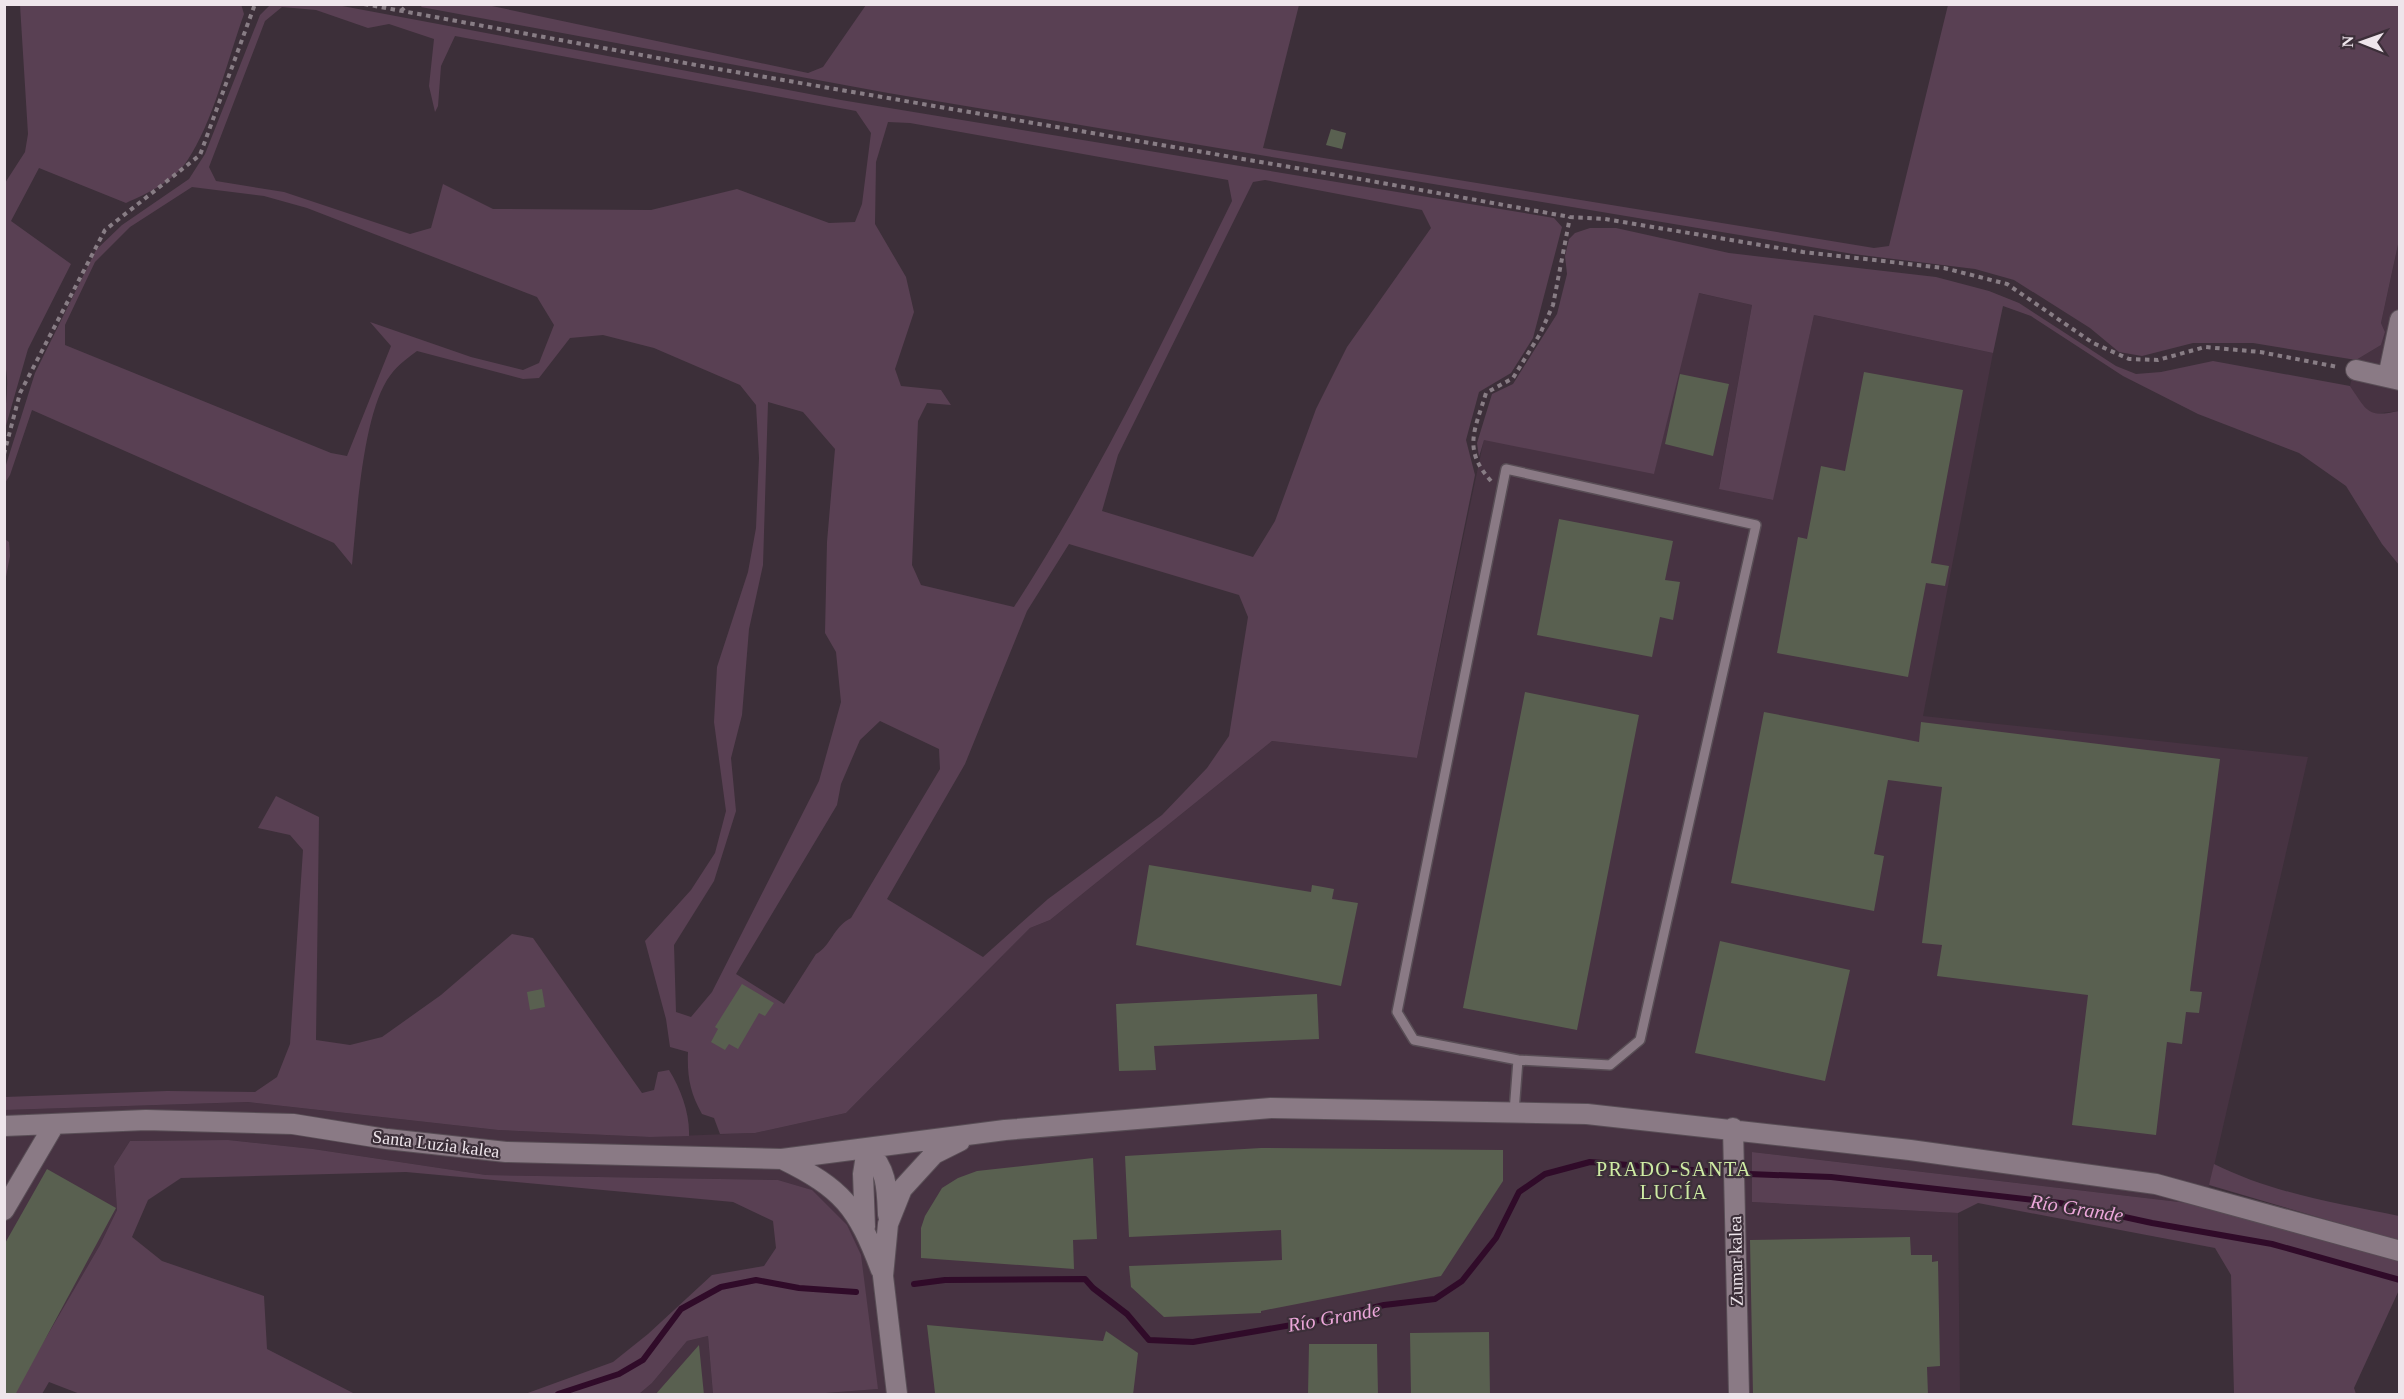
<svg xmlns="http://www.w3.org/2000/svg" width="2404" height="1399" viewBox="0 0 2404 1399" font-family="'Times New Roman',serif">
<style>
.built{fill:#473342}
.green{fill:#594053;fill-rule:evenodd}
.lines{fill:none;stroke-linecap:round;stroke-linejoin:round}
.stream{stroke:#300b29;stroke-width:6}
.building{fill:#596050}
.lane-casing{stroke:#584d55;stroke-width:12}
.street-casing{stroke:#584d55;stroke-width:22}
.path{stroke:#887d85;stroke-width:4;stroke-dasharray:4.5 4.5;stroke-linecap:butt}
.lane{stroke:#8a7a85;stroke-width:9}
.street{stroke:#8a7a85;stroke-width:20}
.labels{text-anchor:middle;dominant-baseline:central;stroke-width:4.5;stroke-linejoin:round;paint-order:stroke}
.street-label{font-size:18px;fill:#eee5eb;stroke:#3c2f39}
.neighbourhood-label{font-size:20px;letter-spacing:1.5px;fill:#cfeca4;stroke:#3c2f39}
.water-label{font-size:20px;font-style:italic;fill:#eca7da;stroke:#3c2f39}
</style>
<rect width="100%" height="100%" fill="#3c2f39"/>
<path class="built" d="M 2399,240 L 2399,411 L 2373,414 L 2363,409 L 2350,386 L 2356,360 L 2381,345 L 2385,332 L 2381,323 Z
M 1698,293 L 1752,305 L 1719,488 L 1772,500 L 1814,315 L 1993,353 L 1923,716 L 2308,757 L 2205,1205 L 1752,1152 L 1752,1202 L 1958,1213 L 1960,1394 L 813,1394 L 877,1389 L 811,1190 L 778,1180 L 486,1175 L 313,1149 L 228,1140 L 130,1141 L 114,1166 L 117,1210 L 100,1245 L 13,1394 L 5,1394 L 4,1110 L 248,1102 L 498,1130 L 650,1137 L 755,1133 L 846,1113 L 1030,928 L 1050,920 L 1272,741 L 1417,758 L 1484,439 L 1654,473 Z
M 708,1336 L 713,1394 L 639,1394 L 652,1383 L 687,1341 Z"/>
<path class="green" d="M 423,4 L 492,6 L 808,73 L 823,67 L 866,5 L 1299,5 L 1263,148 L 1874,248 L 1889,246 L 1948,5 L 2399,5 L 2399,240 L 2381,323 L 2385,332 L 2381,345 L 2356,360 L 2253,343 L 2193,343 L 2142,356 L 2119,352 L 2090,328 L 2014,280 L 1975,269 L 1853,254 L 888,93 L 421,7 Z
M 20,5 L 241,4 L 244,14 C 228,58 213,123 187,161 C 173,182 148,193 126,203 L 39,168 L 11,221 L 71,264 L 28,349 L 5,429 C 4,405 11,383 4,361 L 5,183 L 25,152 L 28,134 Z
M 270,5 L 337,5 L 841,100 L 1554,218 L 1562,227 L 1533,338 L 1511,373 L 1479,392 L 1466,440 L 1475,475 L 1417,758 L 1272,741 L 1050,920 L 1030,928 L 846,1113 L 755,1133 L 720,1134 L 714,1118 L 702,1114 C 690,1093 687,1076 688,1052 L 670,1047 L 666,1019 L 645,941 L 691,890 L 715,853 L 726,811 L 714,722 L 717,667 L 748,572 L 756,528 L 759,458 L 756,405 L 740,385 L 654,348 L 603,335 L 570,338 L 539,378 L 523,379 L 417,351 C 405,360 395,367 387,380 C 362,421 357,516 352,565 L 334,543 L 32,410 L 10,475 L 5,483 L 5,468 L 35,373 L 96,250 L 122,225 L 189,179 L 205,154 L 260,15 ZM 282,7 L 316,10 L 368,28 L 389,24 L 434,39 L 429,86 L 435,112 L 438,106 L 441,66 L 455,36 L 856,111 L 871,133 L 862,204 L 855,222 L 829,223 L 737,189 L 651,210 L 493,209 L 443,184 L 431,228 L 410,234 L 284,192 L 216,181 L 209,167 L 265,21 ZM 888,122 L 910,123 L 1228,180 L 1232,201 C 1164,339 1098,478 1014,607 L 921,585 L 912,565 L 918,421 L 927,403 L 951,405 L 941,390 L 901,386 L 895,369 L 914,312 L 906,277 L 875,224 L 876,162 ZM 1265,180 L 1422,210 L 1431,228 L 1347,347 L 1316,409 L 1275,521 L 1253,557 L 1102,511 L 1118,455 L 1253,182 ZM 192,187 L 264,196 L 307,208 L 537,297 L 554,325 L 539,363 L 523,370 L 471,357 L 370,322 L 391,346 L 347,456 L 331,453 L 65,345 L 65,325 L 95,262 L 130,227 ZM 768,402 L 803,412 L 835,449 L 827,542 L 825,633 L 836,652 L 841,702 L 819,781 L 712,992 L 691,1017 L 676,1012 L 674,945 L 714,881 L 736,811 L 731,758 L 742,715 L 749,629 L 763,565 ZM 1069,544 L 1239,595 L 1248,617 L 1229,736 L 1207,768 L 1162,815 L 1048,899 L 983,957 L 887,899 L 965,764 L 1027,611 ZM 880,721 L 939,749 L 940,769 L 851,918 C 833,927 831,946 816,954 L 784,1004 L 736,974 L 837,805 L 841,784 L 860,740 Z
M 1590,228 L 1616,228 L 1729,253 L 1936,277 L 1989,291 L 2019,303 L 2116,366 L 2136,374 L 2161,372 L 2213,361 L 2350,386 C 2367,411 2367,418 2399,411 L 2399,565 L 2382,544 L 2346,486 L 2299,453 L 2198,414 L 2123,376 L 2031,316 L 2003,306 L 1993,353 L 1814,315 L 1773,500 L 1719,489 L 1752,305 L 1699,293 L 1654,474 L 1484,440 L 1479,457 L 1477,443 L 1492,394 L 1513,384 L 1557,314 L 1567,274 L 1565,256 L 1569,239 L 1575,233 Z
M 5,539 L 9,542 L 10,556 L 5,582 Z
M 276,796 L 319,817 L 316,1040 L 350,1045 L 382,1037 L 441,995 L 512,934 L 533,938 L 642,1093 L 654,1090 L 658,1072 L 669,1070 C 681,1089 690,1114 689,1136 L 650,1137 L 498,1130 L 248,1102 L 5,1110 L 5,1097 L 167,1091 L 255,1092 L 277,1077 L 290,1044 L 303,850 L 290,835 L 258,828 Z
M 228,1140 L 313,1149 L 486,1175 L 778,1180 L 812,1190 L 847,1225 L 861,1255 L 878,1389 L 813,1394 L 713,1394 L 708,1336 L 687,1341 L 652,1383 L 639,1394 L 525,1394 L 613,1362 L 648,1334 L 712,1275 L 764,1266 L 776,1248 L 773,1221 L 733,1202 L 406,1172 L 181,1178 L 148,1200 L 132,1237 L 162,1261 L 264,1296 L 267,1349 L 355,1394 L 80,1394 L 49,1382 L 42,1394 L 13,1394 L 100,1245 L 117,1210 L 114,1166 L 130,1141 Z
M 1752,1152 L 2205,1205 L 2399,1259 L 2399,1290 L 2354,1388 L 2356,1394 L 2234,1394 L 2231,1275 L 2215,1248 L 1978,1203 L 1958,1213 L 1752,1202 Z
M 2214,1164 C 2272,1193 2336,1203 2399,1216 L 2399,1241 L 2209,1185 Z"/>
<g class="lines">
<path class="stream" d="M 1749,1174 L 1831,1177 L 2060,1203 L 2152,1223 L 2272,1244 L 2400,1280
M 914,1284 L 945,1280 L 1085,1279 L 1093,1288 L 1127,1314 L 1149,1340 L 1193,1342 L 1326,1319 L 1384,1305 L 1435,1299 L 1462,1281 L 1496,1238 L 1519,1192 L 1545,1174 L 1590,1162 L 1718,1172
M 558,1394 L 619,1374 L 643,1360 L 681,1309 L 721,1287 L 756,1280 L 799,1288 L 856,1292"/>
</g>
<path class="building" d="M 1331,129 L 1346,133 L 1342,149 L 1326,145 Z
M 1864,372 L 1963,390 L 1931,563 L 1949,566 L 1945,586 L 1926,583 L 1908,677 L 1777,653 L 1798,537 L 1807,539 L 1821,466 L 1845,471 Z
M 1680,374 L 1729,384 L 1713,456 L 1665,444 Z
M 1559,519 L 1673,541 L 1665,580 L 1680,582 L 1673,620 L 1660,617 L 1652,657 L 1537,635 Z
M 1525,692 L 1639,715 L 1577,1030 L 1463,1008 Z
M 1764,712 L 1919,742 L 1921,722 L 2220,759 L 2190,991 L 2202,992 L 2199,1013 L 2186,1012 L 2182,1044 L 2167,1042 L 2156,1135 L 2072,1125 L 2088,995 L 1937,976 L 1942,945 L 1922,943 L 1942,787 L 1888,780 L 1874,854 L 1884,856 L 1874,911 L 1731,883 Z
M 1149,865 L 1311,892 L 1312,885 L 1334,889 L 1332,899 L 1358,903 L 1341,986 L 1136,945 Z
M 1720,941 L 1850,970 L 1825,1081 L 1695,1053 Z
M 742,984 L 774,1003 L 765,1016 L 759,1013 L 738,1049 L 729,1044 L 725,1050 L 711,1042 L 718,1029 L 715,1027 Z
M 542,989 L 545,1007 L 530,1010 L 527,992 Z
M 1317,994 L 1319,1039 L 1154,1046 L 1156,1070 L 1119,1071 L 1116,1004 Z
M 1261,1148 L 1503,1150 L 1503,1181 L 1441,1276 L 1261,1311 L 1261,1313 L 1164,1317 L 1131,1287 L 1129,1266 L 1282,1260 L 1281,1230 L 1129,1237 L 1125,1156 Z
M 1093,1158 L 1097,1239 L 1073,1240 L 1074,1269 L 921,1258 L 921,1228 L 925,1216 L 942,1188 L 958,1178 L 977,1171 Z
M 47,1169 L 116,1208 L 15,1395 L 4,1395 L 4,1245 Z
M 1910,1237 L 1911,1255 L 1932,1255 L 1932,1262 L 1938,1261 L 1940,1366 L 1927,1367 L 1928,1395 L 1753,1395 L 1750,1240 Z
M 927,1325 L 1103,1341 L 1106,1331 L 1138,1353 L 1133,1395 L 935,1393 Z
M 1489,1332 L 1490,1395 L 1411,1395 L 1410,1333 Z
M 1309,1344 L 1377,1344 L 1378,1395 L 1308,1395 Z
M 699,1345 L 704,1395 L 655,1395 Z"/>
<g class="lines">
<g class="lane-casing">
<path id="lane" d="M 1514,1112 L 1518,1060 L 1414,1040 L 1397,1012 L 1506,469 L 1756,525 L 1640,1040 L 1610,1065 L 1518,1060"/>
</g>
<g class="street-casing">
<path id="street" d="M 2356,370 L 2400,380
M 2388,377 L 2400,320
M 4,1126 L 146,1120 L 293,1124 L 387,1139 L 506,1152 L 782,1159 L 1005,1130 L 1271,1108 L 1587,1114 L 1910,1150 L 2156,1184 L 2400,1251
M 1733,1128 L 1739,1394
M 867,1149 C 887,1169 887,1188 888,1215
M 782,1159 C 843,1189 857,1207 881,1270
M 4,1210 L 54,1125
M 865,1227 L 863,1174 L 867,1149
M 897,1394 L 883,1276 L 888,1224 L 902,1189 L 934,1154 L 960,1141"/>
</g>
<path class="path" d="M 364,4 L 707,67 L 1360,179 L 1570,217 L 1605,219 L 1803,252 L 1944,268 L 2007,284 L 2093,343 L 2129,359 L 2158,360 L 2205,347 L 2260,352 L 2338,367
M 401,11 L 408,4
M 4,454 L 20,393 L 105,230 L 200,155 L 255,4
M 1491,481 C 1462,449 1475,430 1486,393 L 1513,378 L 1540,334 L 1553,305 L 1570,217"/>
<use href="#lane" class="lane"/>
<use href="#street" class="street"/>
</g>
<g class="labels">
<g class="street-label">
<text transform="translate(436 1144) rotate(7)">Santa Luzia kalea</text>
<text transform="translate(1736 1261) rotate(-91)">Zumar kalea</text>
</g>
<g class="neighbourhood-label">
<text x="1674" y="1169">PRADO-SANTA<tspan x="1674" dy="23">LUCÍA</tspan></text>
</g>
<g class="water-label">
<text transform="translate(2077 1208) rotate(9)">Río Grande</text>
<text transform="translate(1334 1317) rotate(-10)">Río Grande</text>
</g>
</g>
<rect width="2404" height="1399" fill="none" stroke="#eee5eb" stroke-width="12"/>
<g transform="translate(2362 42) rotate(271)" stroke="#3c2f39" stroke-width="4.5" paint-order="stroke">
<path d="M0-4.5L10 22L0 15L-10 22Z" fill="#eee5eb"/>
<text y="-9" font-size="16" font-weight="bold" text-anchor="middle" fill="#eee5eb">N</text>
</g>
</svg>
